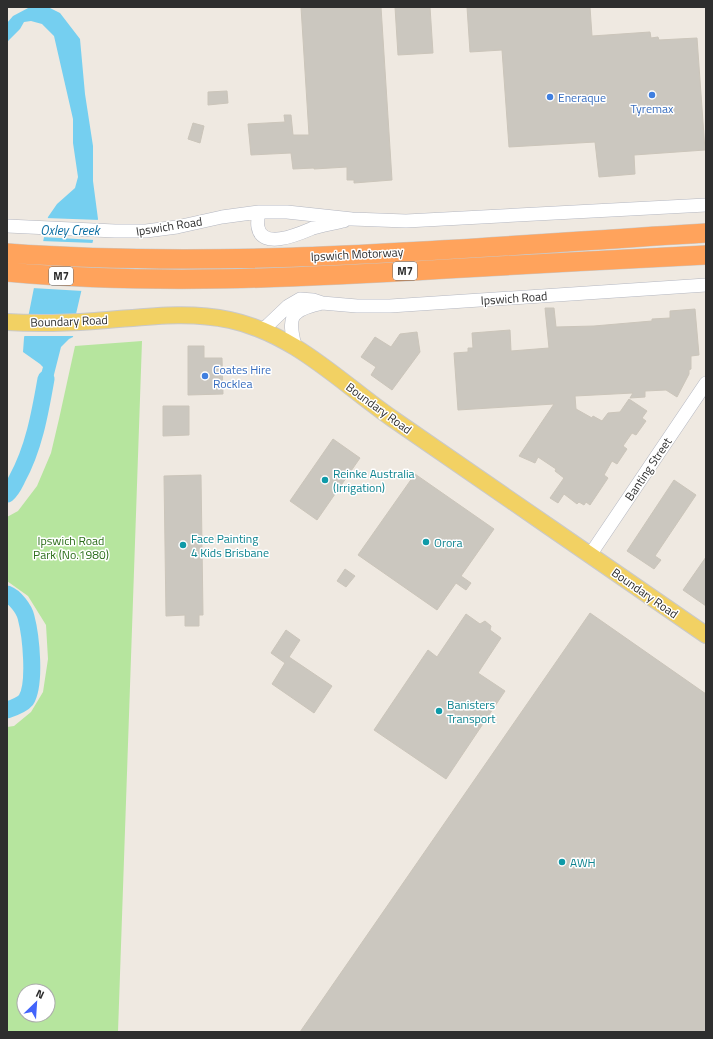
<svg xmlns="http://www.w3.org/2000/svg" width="713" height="1039" viewBox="0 0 713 1039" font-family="'Titillium Web',sans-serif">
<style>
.green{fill:#b6e59e;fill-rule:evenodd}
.water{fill:#75cff0}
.pier{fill:#efe9e1}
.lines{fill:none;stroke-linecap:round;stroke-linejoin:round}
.river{stroke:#75cff0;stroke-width:17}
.building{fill:#cbc7bf;stroke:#cbc5ba}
.minor-casing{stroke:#b4b7c1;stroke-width:14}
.major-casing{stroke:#c9c9c9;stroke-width:18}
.highway-casing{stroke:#c9c9c9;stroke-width:20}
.minor{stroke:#fff;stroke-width:13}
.major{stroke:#f2d163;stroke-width:16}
.highway{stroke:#ffa35c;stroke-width:19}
.shop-dot{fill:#3f7fe0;stroke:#fff;stroke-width:1.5}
.culture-dot{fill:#0f9aa8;stroke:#fff;stroke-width:1.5}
.labels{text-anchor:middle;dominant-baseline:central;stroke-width:3;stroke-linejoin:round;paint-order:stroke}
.shield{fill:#fff;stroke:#6d6d6d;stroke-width:1}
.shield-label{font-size:11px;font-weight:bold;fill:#2e2e2e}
.shop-label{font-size:12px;fill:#366cbe;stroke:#fff;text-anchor:start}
.street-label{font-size:12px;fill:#2e2e2e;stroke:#fff}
.culture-label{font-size:12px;fill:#0d838f;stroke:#fff;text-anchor:start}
.park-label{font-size:12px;fill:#2c6e1b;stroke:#fff}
.water-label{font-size:13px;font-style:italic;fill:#0d6fa3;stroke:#fff}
</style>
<rect width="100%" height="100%" fill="#efe9e1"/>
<path class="green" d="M 142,341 L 118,1032 L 7,1032 L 7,727 L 14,726 L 31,712 L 43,692 L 48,659 L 46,625 L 28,596 L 7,581 L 7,517 L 18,511 L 37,486 L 51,453 L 59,419 L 75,346 ZM 24,991 L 48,991 L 48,1015 L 24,1015 Z"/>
<path class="water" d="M 30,7 L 48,7 L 60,13 L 80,39 L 85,94 L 93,146 L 93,181 L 98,219 L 76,314 L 73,337 L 69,339 L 61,347 L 47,402 L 34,400 L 43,367 L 40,364 L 23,352 L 24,338 L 48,217 L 57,204 L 75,188 L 78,177 L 73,143 L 73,119 L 54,36 L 42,24 L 31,21 L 24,22 L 20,29 L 7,42 L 7,23 L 13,16 Z"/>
<path class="pier" d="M 45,218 L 100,220 L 95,240 L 42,237 Z
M 41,241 L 94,243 L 83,291 L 32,288 Z
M 27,315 L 78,315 L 75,336 L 23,336 Z"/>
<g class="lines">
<path class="river" d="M 7,494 C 12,490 14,485 17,479 C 34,448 40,413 46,379
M 7,594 C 15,597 24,609 26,617 C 31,636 36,684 26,700 C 22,705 13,708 7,710"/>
</g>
<path class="building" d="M 301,7 L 381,7 L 392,180 L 354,183 L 354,180 L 347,180 L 347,167 L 314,169 L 314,168 L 293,169 L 291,153 L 251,155 L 248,124 L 285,122 L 284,115 L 291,115 L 293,135 L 309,135 Z
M 395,7 L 430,7 L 433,53 L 398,55 Z
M 467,7 L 590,7 L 592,36 L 650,32 L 651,38 L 658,37 L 659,40 L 697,38 L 705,150 L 634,155 L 635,174 L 599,177 L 595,142 L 509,147 L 502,50 L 470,52 Z
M 227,91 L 228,103 L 208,105 L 208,92 Z
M 193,123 L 204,126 L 200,143 L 188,139 Z
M 545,308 L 554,308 L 556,327 L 594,326 L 652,321 L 652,319 L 670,318 L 670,311 L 695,309 L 699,355 L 691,356 L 691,369 L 689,370 L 689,374 L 677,397 L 666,390 L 645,391 L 645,397 L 630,398 L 633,393 L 575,396 L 576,409 L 592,418 L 593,416 L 602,421 L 608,413 L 620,412 L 629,399 L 647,411 L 642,418 L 646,421 L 636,435 L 632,433 L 623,446 L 627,449 L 617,464 L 612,461 L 604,475 L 608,478 L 590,505 L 586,502 L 584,505 L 579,502 L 577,504 L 564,494 L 558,503 L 550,498 L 564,478 L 555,471 L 556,469 L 538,457 L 535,463 L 519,456 L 554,404 L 458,410 L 454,353 L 468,352 L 468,348 L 473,348 L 472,333 L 510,330 L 511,351 L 549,348 Z
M 417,332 L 420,352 L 392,390 L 371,375 L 376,367 L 361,357 L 375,337 L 391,347 L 400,334 Z
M 188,346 L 204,346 L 204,358 L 222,358 L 223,394 L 188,395 Z
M 163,406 L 189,406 L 189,435 L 163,436 Z
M 333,439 L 360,458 L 317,520 L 290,501 Z
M 415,474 L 494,529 L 461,576 L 471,583 L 466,590 L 456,583 L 437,610 L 358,555 Z
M 201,475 L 203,615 L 199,615 L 199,626 L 185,626 L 185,615 L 166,616 L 164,476 Z
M 674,480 L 696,495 L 655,556 L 661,560 L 654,569 L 627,551 Z
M 706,557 L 706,606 L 683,590 Z
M 345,569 L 355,576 L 346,587 L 337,581 Z
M 590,613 L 706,694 L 706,1032 L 300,1032 Z
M 466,614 L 480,624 L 485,621 L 491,626 L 490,630 L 501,638 L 478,673 L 505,691 L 446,779 L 374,730 L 428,650 L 437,657 Z
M 286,630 L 300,640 L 289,657 L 332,686 L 314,713 L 272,684 L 285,663 L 271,653 Z"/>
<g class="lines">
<g class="minor-casing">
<path id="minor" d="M 259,212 C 258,217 257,223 258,227 C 262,251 301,233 313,228 C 323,225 334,223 344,221
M 7,226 L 115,231 L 146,231 L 177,227 L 222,217 L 259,212 L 287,212 L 352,219 L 406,221 L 706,205
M 262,330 L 268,325 L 288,306 L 300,299 L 313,300 L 322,303 L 357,306 L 390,306 L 706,285
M 295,346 C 288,318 289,311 319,304
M 590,555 L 706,383"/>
</g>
<g class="major-casing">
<path id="major" d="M 7,322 C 36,324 66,323 95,321 C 140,318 185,310 230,320 C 295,334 341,383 393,419 C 497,491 602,563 706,635"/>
</g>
<g class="highway-casing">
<path id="highway" d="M 7,253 C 240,270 473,247 706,233
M 7,272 C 153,285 300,278 446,269 C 533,264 619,259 706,255"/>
</g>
<use href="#minor" class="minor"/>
<use href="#major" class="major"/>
<use href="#highway" class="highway"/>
</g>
<g class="shop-dot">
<circle cx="652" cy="95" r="4"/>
<circle cx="550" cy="97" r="4"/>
<circle cx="205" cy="376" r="4"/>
</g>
<g class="culture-dot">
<circle cx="325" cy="480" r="4"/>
<circle cx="426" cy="542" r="4"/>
<circle cx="183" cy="545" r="4"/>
<circle cx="439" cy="711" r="4"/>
<circle cx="562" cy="862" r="4"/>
</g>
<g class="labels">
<g class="shield">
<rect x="393" y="262" width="24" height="18" rx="3"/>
<rect x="49" y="267" width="24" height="18" rx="3"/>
</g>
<g class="shield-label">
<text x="405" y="271">M7</text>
<text x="61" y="276">M7</text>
</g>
<g class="shop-label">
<text x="558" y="97">Eneraque</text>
<text x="652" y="108" text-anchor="middle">Tyremax</text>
<text x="213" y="369">Coates Hire<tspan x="213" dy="14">Rocklea</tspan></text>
</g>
<g class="street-label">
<text transform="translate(169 226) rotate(-9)">Ipswich Road</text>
<text transform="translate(357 254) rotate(-3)">Ipswich Motorway</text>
<text transform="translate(514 298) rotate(-4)">Ipswich Road</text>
<text transform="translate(69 321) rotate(-2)">Boundary Road</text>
<text transform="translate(379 408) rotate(36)">Boundary Road</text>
<text transform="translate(648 469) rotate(-56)">Banting Street</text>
<text transform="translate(645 593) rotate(35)">Boundary Road</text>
</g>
<g class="culture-label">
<text x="333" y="473">Reinke Australia<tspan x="333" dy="14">(Irrigation)</tspan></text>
<text x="191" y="538">Face Painting<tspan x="191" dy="14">4 Kids Brisbane</tspan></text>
<text x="434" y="542">Orora</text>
<text x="447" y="704">Banisters<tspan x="447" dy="14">Transport</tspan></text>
<text x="570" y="862">AWH</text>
</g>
<g class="park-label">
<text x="71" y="540">Ipswich Road<tspan x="71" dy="14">Park (No.1980)</tspan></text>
</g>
<g class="water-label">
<text x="70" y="230">Oxley Creek</text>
</g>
</g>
<rect width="713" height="1039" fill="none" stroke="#2e2e2e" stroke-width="16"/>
<g transform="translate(36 1003) rotate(25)"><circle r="19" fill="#ffffff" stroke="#ababab"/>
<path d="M0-3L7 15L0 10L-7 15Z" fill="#4264fb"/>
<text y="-6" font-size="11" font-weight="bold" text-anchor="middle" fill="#2e2e2e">N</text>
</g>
</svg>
